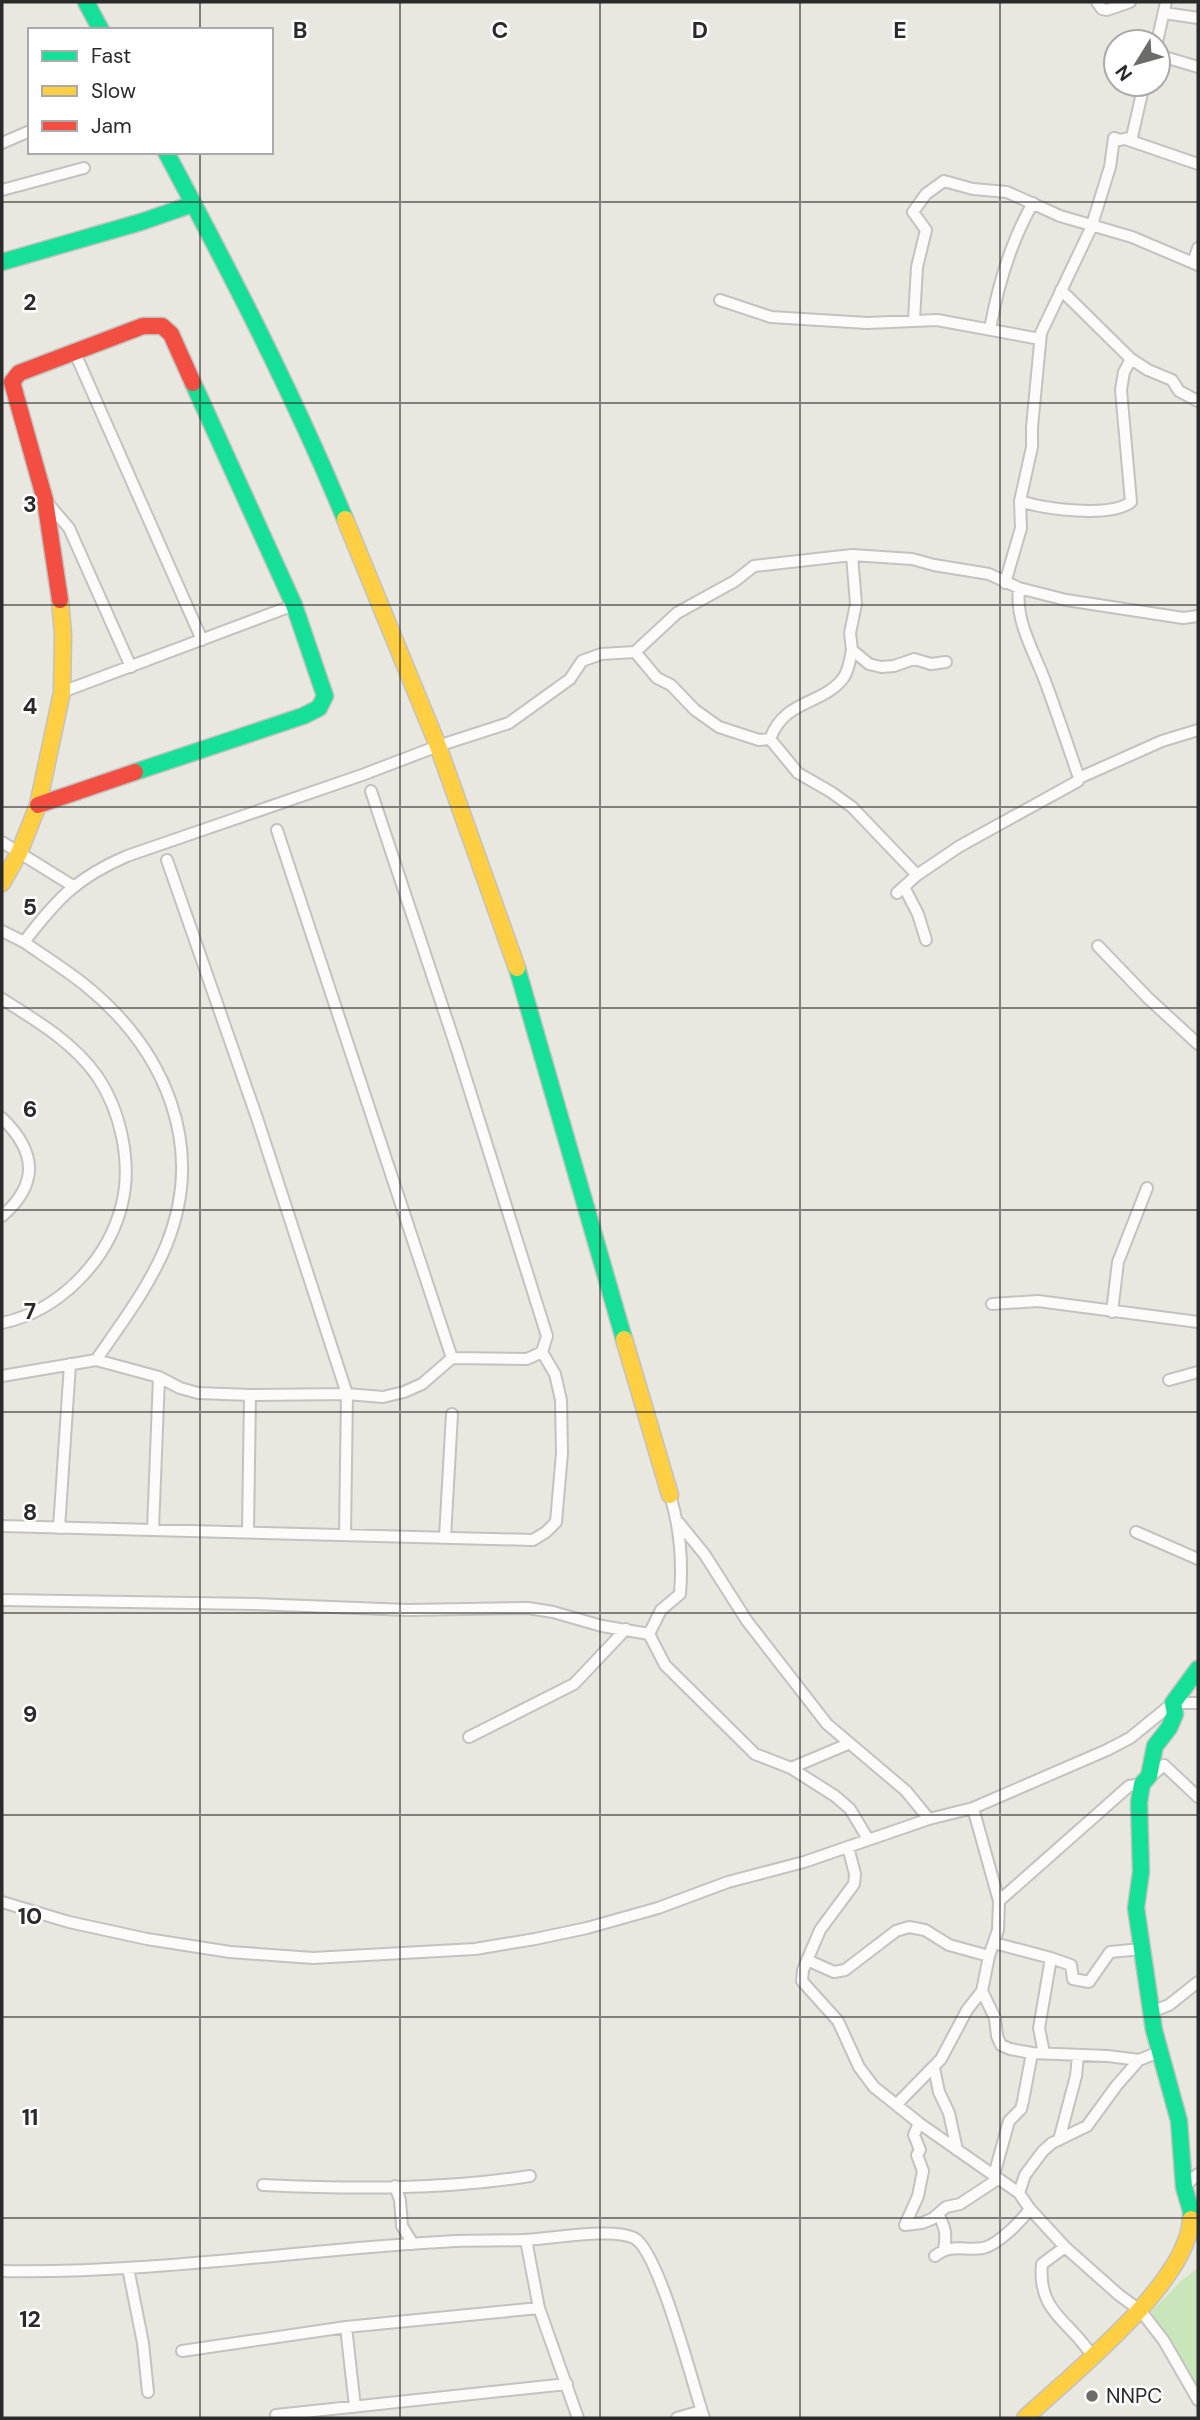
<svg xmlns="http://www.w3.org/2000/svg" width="1200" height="2420" viewBox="0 0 1200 2420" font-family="'DM Sans',sans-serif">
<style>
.pitch{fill:#c9e5ba}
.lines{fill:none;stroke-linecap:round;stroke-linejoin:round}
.street-casing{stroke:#c2c2c0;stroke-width:14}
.fast-casing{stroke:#c2c2c0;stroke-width:19}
.slow-casing{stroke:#c2c2c0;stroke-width:19}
.jam-casing{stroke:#c2c2c0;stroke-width:19}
.street{stroke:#fcfbfa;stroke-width:10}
.fast{stroke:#16e098;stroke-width:16}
.slow{stroke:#ffcf43;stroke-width:16}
.jam{stroke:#f24e42;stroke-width:16}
.grid{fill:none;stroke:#2a2a2a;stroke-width:2;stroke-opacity:0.55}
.poi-dot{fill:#6c6c6a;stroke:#fff;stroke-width:2.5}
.labels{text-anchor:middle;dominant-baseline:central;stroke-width:5;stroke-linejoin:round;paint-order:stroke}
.poi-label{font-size:21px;fill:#2a2a2a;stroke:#fff;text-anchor:start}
.grid-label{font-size:23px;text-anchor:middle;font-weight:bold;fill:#2a2a2a;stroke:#fff;stroke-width:5;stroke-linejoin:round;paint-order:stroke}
</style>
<rect width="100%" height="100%" fill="#e8e7e0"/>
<path class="pitch" d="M 1198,2268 L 1198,2387 L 1151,2312 L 1181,2281 Z"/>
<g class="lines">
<g class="street-casing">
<path id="street" d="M 1097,2 L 1102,9 L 1107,10 L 1130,2
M 1164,13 L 1198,18
M 1157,42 L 1166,2
M 1158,55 L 1198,67
M 1125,139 L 1198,164
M 2,143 L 30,131
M 2,190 L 84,168
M 1193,263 L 1198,248
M 1061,290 L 1131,359 L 1148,370 L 1172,380 L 1179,391 L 1198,401
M 720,300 L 771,317 L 867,323 L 937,320 L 1040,339
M 914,319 L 917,267 L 926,230 L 913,212 L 926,194 L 944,181 L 973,189 L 1007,192 L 1060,216 L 1132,237 L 1198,265
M 990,329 C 998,285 1011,241 1033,203
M 75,353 L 202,640
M 45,500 L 69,528 L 131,667
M 1020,501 C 1044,509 1110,518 1131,502 L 1121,390 L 1124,372 L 1131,359
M 852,555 L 856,604 L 850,633 L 852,650 L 869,664 L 881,667 L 894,666 L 914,659 L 931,664 L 946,662
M 1005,583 L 1021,528 L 1020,501 L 1032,447 L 1032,427 L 1041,333 L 1091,228 L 1110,167 L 1114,138 L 1120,140 L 1132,137 L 1144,84
M 1019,588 C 1015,622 1034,651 1045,681 C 1057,713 1068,746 1079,778
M 635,652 L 677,613 L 735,581 L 754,566 L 852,555 L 912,559 L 934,565 L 989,574 L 1019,588 L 1066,600 L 1183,618 L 1198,616
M 62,692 L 294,605
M 770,739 C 785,698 823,706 844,677 C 849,669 850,659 852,650
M 277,830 L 452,1358
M 2,842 L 73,886
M 167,860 L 257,1118 L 347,1394 L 345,1535
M 904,887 L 918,914 L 926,940
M 897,893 L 917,875 L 960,846 L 1078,781 L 1079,778 L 1162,741 L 1198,730
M 2,931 L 24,942 C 57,899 76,878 127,856 L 362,775 L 438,746 L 509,723 L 570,679 L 582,661 L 601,654 L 635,652 L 657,678 L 671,685 L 695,710 L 719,727 L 759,740 L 770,739 L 798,773 L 831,792 L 852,807 L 917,875
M 24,942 C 44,956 66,970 85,985 C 165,1050 207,1146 166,1246 C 149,1287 121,1324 96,1360
M 1098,946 L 1148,998 L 1198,1044
M 2,999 C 37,1021 73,1042 97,1076 C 121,1111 132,1163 122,1204 C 108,1261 59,1311 2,1323
M 2,1118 C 37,1152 39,1184 2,1216
M 992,1304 L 1038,1301 L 1198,1322
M 1112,1312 L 1118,1262 L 1147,1188
M 2,1376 L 96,1360 L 159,1377 L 180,1388 L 198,1393 L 250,1395 L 347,1394 L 383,1397 L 404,1392 L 422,1384 L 452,1358 L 527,1359 L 542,1352
M 1169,1380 L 1198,1372
M 670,1495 C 680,1528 683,1559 680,1594 L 661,1610 L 649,1634 L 665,1665 L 755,1754 L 791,1768 L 835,1796 L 850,1809 L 868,1839
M 679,1523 L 705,1555 L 747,1621 L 827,1724 L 906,1791 L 929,1819
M 2,1526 L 533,1540 L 546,1532 L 556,1522 L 562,1453 L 561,1400 L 555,1374 L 542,1352 L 547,1336 L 457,1050 L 371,791
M 59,1528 L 70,1364
M 153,1530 L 159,1377
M 248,1531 L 250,1395
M 1136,1532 L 1198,1559
M 445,1537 L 452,1414
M 2,1600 L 255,1604 L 408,1610 L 528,1608 L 553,1612 L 602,1626 L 649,1634
M 469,1737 L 574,1684 L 626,1629
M 791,1768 L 848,1744
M 973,1808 L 999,1901 L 998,1930 L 989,1956 L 982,1991 L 995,2018 L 997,2036 L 1001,2045 L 1010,2049 L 1032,2053 L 1108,2056 L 1139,2060
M 848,1847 L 855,1874 L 854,1884 L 820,1930 L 803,1970 L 802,1981 L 838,2021 L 859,2067 L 874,2087 L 919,2123 L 1019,2193 L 1030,2209 L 1065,2247 L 1042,2264 C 1037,2313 1071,2321 1092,2356
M 999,1901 L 1129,1786 L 1142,1784 L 1164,1765 L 1198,1797
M 2,1902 L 69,1922 L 147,1939 L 230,1952 L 313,1958 L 475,1949 L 535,1939 L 587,1928 L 658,1908 L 728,1882 L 804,1862 L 929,1819 L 973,1808 L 1107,1750 L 1130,1738 L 1173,1703 L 1198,1703
M 994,1943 L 1051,1958 L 1071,1965 L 1073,1979 L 1089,1982 L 1110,1952 L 1142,1949
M 807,1960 L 834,1972 L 845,1970 L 896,1931 L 909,1927 L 925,1930 L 949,1945 L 989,1956
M 1151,2012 L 1169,2005 L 1198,1982
M 1044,2053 L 1039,2028 L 1051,1958
M 934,2068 L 939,2092 L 949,2113 L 957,2150
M 896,2105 L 941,2059 L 967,2010 L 982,1991
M 919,2123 L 914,2135 L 920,2150 L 917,2155 L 923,2171 L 918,2196 L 905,2225 L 922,2223 L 932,2219 L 946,2207 L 960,2204 L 998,2179 L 994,2175 L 1009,2121 L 1021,2109 L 1023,2101 L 1032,2053
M 1059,2140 L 1076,2076 L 1078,2056
M 263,2185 C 351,2189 442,2190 530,2176
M 395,2186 L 400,2200 L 402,2226 L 413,2244
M 1184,2187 L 1198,2174
M 1019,2193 L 1025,2175 L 1043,2151 L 1052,2143 L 1087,2126 L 1117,2085 L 1139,2060 L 1159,2052
M 938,2214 C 945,2227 947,2234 944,2249
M 526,2240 L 539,2308 L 578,2418
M 1065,2247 L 1119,2295 L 1141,2311 L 1164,2341 L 1198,2400
M 935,2256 C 951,2243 965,2251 983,2248 C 998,2245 1021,2221 1030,2209
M 128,2268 L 143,2343 L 148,2392
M 2,2271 C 153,2274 304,2249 455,2241 C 478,2240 501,2241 524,2240 C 549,2239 613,2227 634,2238 C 659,2250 693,2386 704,2418
M 346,2327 L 355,2407
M 182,2351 L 346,2327 L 539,2308
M 276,2415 L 567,2384
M 677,2418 L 701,2411"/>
</g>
<g class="fast-casing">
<path id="fast" d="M 86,2 L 101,30
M 166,152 C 230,272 293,393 345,519
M 2,262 L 141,222 L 193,204
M 135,772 L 303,716 L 319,708 L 325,696 L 294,605 L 193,383
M 517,968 L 624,1339
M 1191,2219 L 1191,2211 L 1184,2187 L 1179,2121 L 1154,2030 L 1136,1908 L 1141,1872 L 1139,1802 L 1142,1784 L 1149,1776 L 1155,1746 L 1169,1728 L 1175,1714 L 1173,1703 L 1198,1669"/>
</g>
<g class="slow-casing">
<path id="slow" d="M 345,519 L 438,746 L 517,968
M 2,883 L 19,853 L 38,805 L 62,692 L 63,635 L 60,600
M 624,1339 L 670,1495
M 1025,2418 C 1071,2375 1188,2283 1191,2219"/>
</g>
<g class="jam-casing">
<path id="jam" d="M 60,600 L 45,500 L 12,382 L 19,373 L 143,326 L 162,326 L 171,334 L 193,383
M 38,805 L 135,772"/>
</g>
<use href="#street" class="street"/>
<use href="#fast" class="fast"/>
<use href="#slow" class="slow"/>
<use href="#jam" class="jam"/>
</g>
<path class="grid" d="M 200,2 L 200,30M 400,2 L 400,2418M 600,2 L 600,2418M 800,2 L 800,2418M 1000,2 L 1000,2418M 200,152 L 200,2418M 2,202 L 1198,202M 2,403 L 1198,403M 2,605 L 1198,605M 2,807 L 1198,807M 2,1008 L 1198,1008M 2,1210 L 1198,1210M 2,1412 L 1198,1412M 2,1613 L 1198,1613M 2,1815 L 1198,1815M 2,2017 L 1198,2017M 2,2218 L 1198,2218"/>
<circle class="poi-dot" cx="1092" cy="2396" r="7"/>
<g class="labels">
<g class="poi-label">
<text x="1106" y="2396">NNPC</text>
</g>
</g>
<g class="grid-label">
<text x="300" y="38">B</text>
<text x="500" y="38">C</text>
<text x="700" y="38">D</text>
<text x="900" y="38">E</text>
<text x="30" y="310">2</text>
<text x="30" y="512">3</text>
<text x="30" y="714">4</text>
<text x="30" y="915">5</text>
<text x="30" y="1117">6</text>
<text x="30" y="1319">7</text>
<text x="30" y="1520">8</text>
<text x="30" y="1722">9</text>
<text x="30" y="1924">10</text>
<text x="30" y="2125">11</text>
<text x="30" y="2327">12</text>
</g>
<rect width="1200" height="2420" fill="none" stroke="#2a2a2a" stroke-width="7"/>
<rect x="28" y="28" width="245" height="126" fill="#ffffff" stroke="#aaaaaa" stroke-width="2"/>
<rect x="42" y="51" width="35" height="10" fill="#16e098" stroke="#aaaaaa" stroke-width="2"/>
<text x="91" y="63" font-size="21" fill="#2a2a2a">Fast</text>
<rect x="42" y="86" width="35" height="10" fill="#ffcf43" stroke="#aaaaaa" stroke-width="2"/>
<text x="91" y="98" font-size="21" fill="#2a2a2a">Slow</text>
<rect x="42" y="121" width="35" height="10" fill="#f24e42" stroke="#aaaaaa" stroke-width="2"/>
<text x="91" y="133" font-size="21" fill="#2a2a2a">Jam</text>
<g transform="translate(1137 63) rotate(233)"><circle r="33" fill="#ffffff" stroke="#aaaaaa" stroke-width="2"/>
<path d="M0-5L12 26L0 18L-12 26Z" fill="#6c6c6a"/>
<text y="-10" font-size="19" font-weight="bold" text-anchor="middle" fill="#2a2a2a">N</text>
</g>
</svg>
